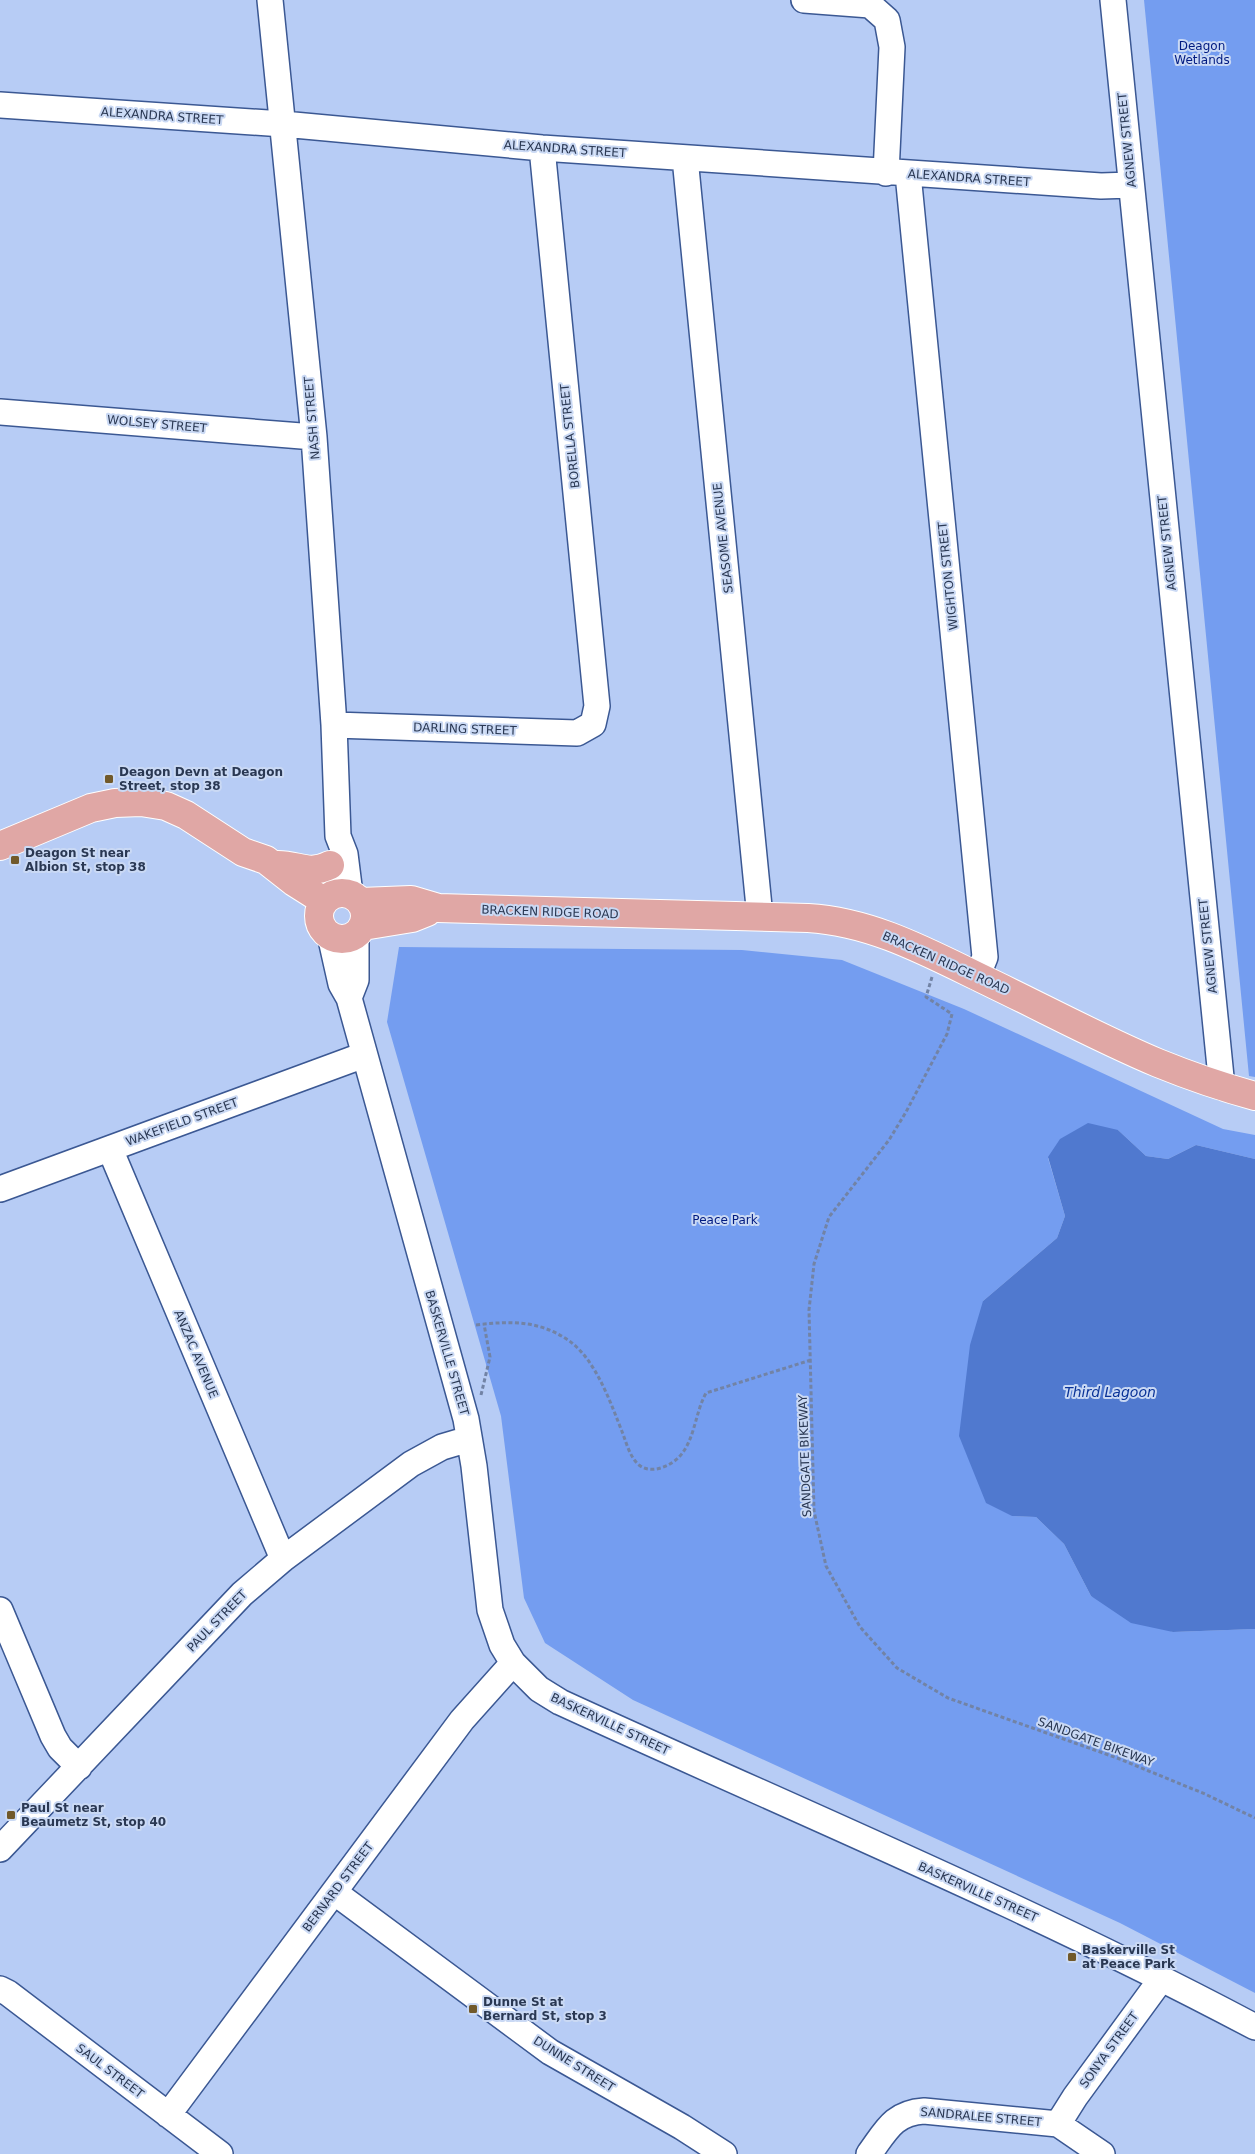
<svg xmlns="http://www.w3.org/2000/svg" width="1255" height="2154" viewBox="0 0 1255 2154" font-family="'DejaVu Sans',sans-serif">
<style>
.green{fill:#749df0}
.water{fill:#5079cf}
.lines{fill:none;stroke-linecap:round;stroke-linejoin:round}
.minor-casing{stroke:#3b5893;stroke-width:28}
.major-casing{stroke:#fff;stroke-width:30}
.path{stroke:#7283a5;stroke-width:3;stroke-dasharray:4 2.5;stroke-linecap:butt}
.minor{stroke:#fff;stroke-width:25}
.major{stroke:#e0a7a5;stroke-width:28}
.poi-dot{fill:#71592a;stroke:#cad9f4;stroke-width:2}
.labels{text-anchor:middle;dominant-baseline:central;stroke-width:4;stroke-linejoin:round;paint-order:stroke}
.park-label{font-size:12px;fill:#001a80;stroke:#cad9f4}
.street-label{font-size:12px;fill:#2a3853;stroke:#cad9f4}
.poi-label{font-size:12px;font-weight:bold;fill:#2a3853;stroke:#cad9f4;text-anchor:start}
.water-label{font-size:14px;font-style:italic;fill:#093297;stroke:#cad9f4}
</style>
<rect width="100%" height="100%" fill="#b7ccf5"/>
<path class="green" d="M 1144,0 L 1255,0 L 1255,1077 L 1249,1076 Z
M 399,947 L 742,950 L 842,960 L 964,1009 L 1223,1129 L 1255,1135 L 1255,1159 L 1196,1145 L 1168,1159 L 1146,1156 L 1118,1130 L 1048,1158 L 1065,1216 L 1057,1238 L 983,1301 L 1012,1516 L 1036,1517 L 1064,1544 L 1091,1596 L 1173,1632 L 1255,1629 L 1255,1993 L 1120,1923 L 633,1700 L 545,1643 L 524,1598 L 501,1416 L 387,1022 Z"/>
<path class="water" d="M 1088,1123 L 1118,1130 L 1146,1156 L 1168,1159 L 1196,1145 L 1255,1159 L 1255,1629 L 1173,1632 L 1131,1623 L 1091,1596 L 1064,1544 L 1036,1517 L 1012,1516 L 986,1503 L 959,1436 L 970,1345 L 983,1301 L 1057,1238 L 1065,1216 L 1048,1157 L 1060,1139 Z"/>
<g class="lines">
<g class="minor-casing">
<path id="minor" d="M 270,0 L 314,437 L 334,725 L 338,836 L 345,854 L 350,894
M 804,0 L 870,5 L 887,20 L 892,47 L 886,173
M 1113,0 L 1222,1087
M 0,105 L 283,124 L 542,148 L 1101,186 L 1131,185
M 685,158 L 760,917
M 908,174 L 985,957 L 977,977
M 0,412 L 314,437
M 334,725 L 577,733 L 593,724 L 597,706 L 542,148
M 330,935 L 341,984 L 349,998 L 466,1419 L 474,1466 L 490,1610 L 502,1645 L 513,1663 L 539,1689 L 560,1702 C 793,1809 1029,1907 1255,2027
M 349,998 L 356,980 L 356,934
M 110,1149 L 283,1559
M 0,1189 L 364,1055
M 0,1610 L 53,1736 L 60,1748 L 79,1767
M 0,1849 L 242,1594 L 283,1559 L 411,1464 L 442,1447 L 469,1439
M 334,1892 L 550,2052 L 682,2127 L 724,2154
M 0,1989 L 8,1993 L 220,2154
M 168,2115 L 462,1720 L 513,1663
M 1058,2124 L 1075,2097 L 1162,1978
M 869,2154 C 886,2131 893,2113 924,2111 L 1058,2124 L 1102,2154"/>
</g>
<g class="major-casing">
<path id="major" d="M 0,846 L 91,808 L 115,803 L 141,802 L 166,806 L 186,815 L 243,852 L 266,860 L 294,882 L 324,901
M 276,865 C 298,864 307,876 330,865
M319 916a23 23 0 1 1 46 0a23 23 0 1 1-46 0Z
M 361,902 L 411,900 L 438,908 L 808,918 C 876,922 934,956 995,985 C 1049,1011 1103,1040 1158,1063 C 1190,1076 1222,1087 1255,1096
M 363,926 L 412,918 L 427,912"/>
</g>
<path class="path" d="M 932,977 L 926,997 L 952,1014 L 947,1034 L 906,1112 L 889,1140 L 829,1217 L 814,1264 L 809,1310 L 814,1511 L 826,1566 L 860,1627 L 897,1668 L 948,1698 L 1117,1758 L 1205,1794 L 1255,1818
M 476,1325 C 510,1321 538,1320 568,1340 C 596,1359 611,1404 623,1434 C 627,1445 630,1457 639,1465 C 651,1475 671,1466 680,1456 C 695,1439 695,1413 706,1393 L 811,1360
M 481,1395 L 490,1357 L 484,1324"/>
<use href="#minor" class="minor"/>
<use href="#major" class="major"/>
</g>
<g class="poi-dot">
<rect x="104" y="774" width="10" height="10" rx="2.5"/>
<rect x="10" y="855" width="10" height="10" rx="2.5"/>
<rect x="6" y="1810" width="10" height="10" rx="2.5"/>
<rect x="1067" y="1952" width="10" height="10" rx="2.5"/>
<rect x="468" y="2004" width="10" height="10" rx="2.5"/>
</g>
<g class="labels">
<g class="park-label">
<text x="1202" y="46">Deagon<tspan x="1202" dy="14">Wetlands</tspan></text>
<text x="725" y="1220">Peace Park</text>
</g>
<g class="street-label">
<text transform="translate(162 116) rotate(4)">ALEXANDRA STREET</text>
<text transform="translate(1127 140) rotate(-96)">AGNEW STREET</text>
<text transform="translate(565 149) rotate(4)">ALEXANDRA STREET</text>
<text transform="translate(969 178) rotate(4)">ALEXANDRA STREET</text>
<text transform="translate(312 418) rotate(-95)">NASH STREET</text>
<text transform="translate(157 424) rotate(5)">WOLSEY STREET</text>
<text transform="translate(570 436) rotate(-96)">BORELLA STREET</text>
<text transform="translate(723 538) rotate(-96)">SEASOME AVENUE</text>
<text transform="translate(1167 543) rotate(-96)">AGNEW STREET</text>
<text transform="translate(948 576) rotate(-96)">WIGHTON STREET</text>
<text transform="translate(465 729) rotate(2)">DARLING STREET</text>
<text transform="translate(550 912) rotate(2)">BRACKEN RIDGE ROAD</text>
<text transform="translate(1208 946) rotate(-96)">AGNEW STREET</text>
<text transform="translate(946 963) rotate(24)">BRACKEN RIDGE ROAD</text>
<text transform="translate(182 1122) rotate(-20)">WAKEFIELD STREET</text>
<text transform="translate(447 1353) rotate(74)">BASKERVILLE STREET</text>
<text transform="translate(196 1354) rotate(67)">ANZAC AVENUE</text>
<text transform="translate(805 1456) rotate(-92)">SANDGATE BIKEWAY</text>
<text transform="translate(217 1621) rotate(-46)">PAUL STREET</text>
<text transform="translate(610 1724) rotate(25)">BASKERVILLE STREET</text>
<text transform="translate(1096 1742) rotate(20)">SANDGATE BIKEWAY</text>
<text transform="translate(338 1887) rotate(-53)">BERNARD STREET</text>
<text transform="translate(978 1892) rotate(24)">BASKERVILLE STREET</text>
<text transform="translate(1109 2050) rotate(-54)">SONYA STREET</text>
<text transform="translate(574 2064) rotate(32)">DUNNE STREET</text>
<text transform="translate(110 2071) rotate(37)">SAUL STREET</text>
<text transform="translate(981 2117) rotate(5)">SANDRALEE STREET</text>
</g>
<g class="poi-label">
<text x="119" y="772">Deagon Devn at Deagon<tspan x="119" dy="14">Street, stop 38</tspan></text>
<text x="25" y="853">Deagon St near<tspan x="25" dy="14">Albion St, stop 38</tspan></text>
<text x="21" y="1808">Paul St near<tspan x="21" dy="14">Beaumetz St, stop 40</tspan></text>
<text x="1082" y="1950">Baskerville St<tspan x="1082" dy="14">at Peace Park</tspan></text>
<text x="483" y="2002">Dunne St at<tspan x="483" dy="14">Bernard St, stop 3</tspan></text>
</g>
<g class="water-label">
<text x="1110" y="1392">Third Lagoon</text>
</g>
</g>
</svg>
